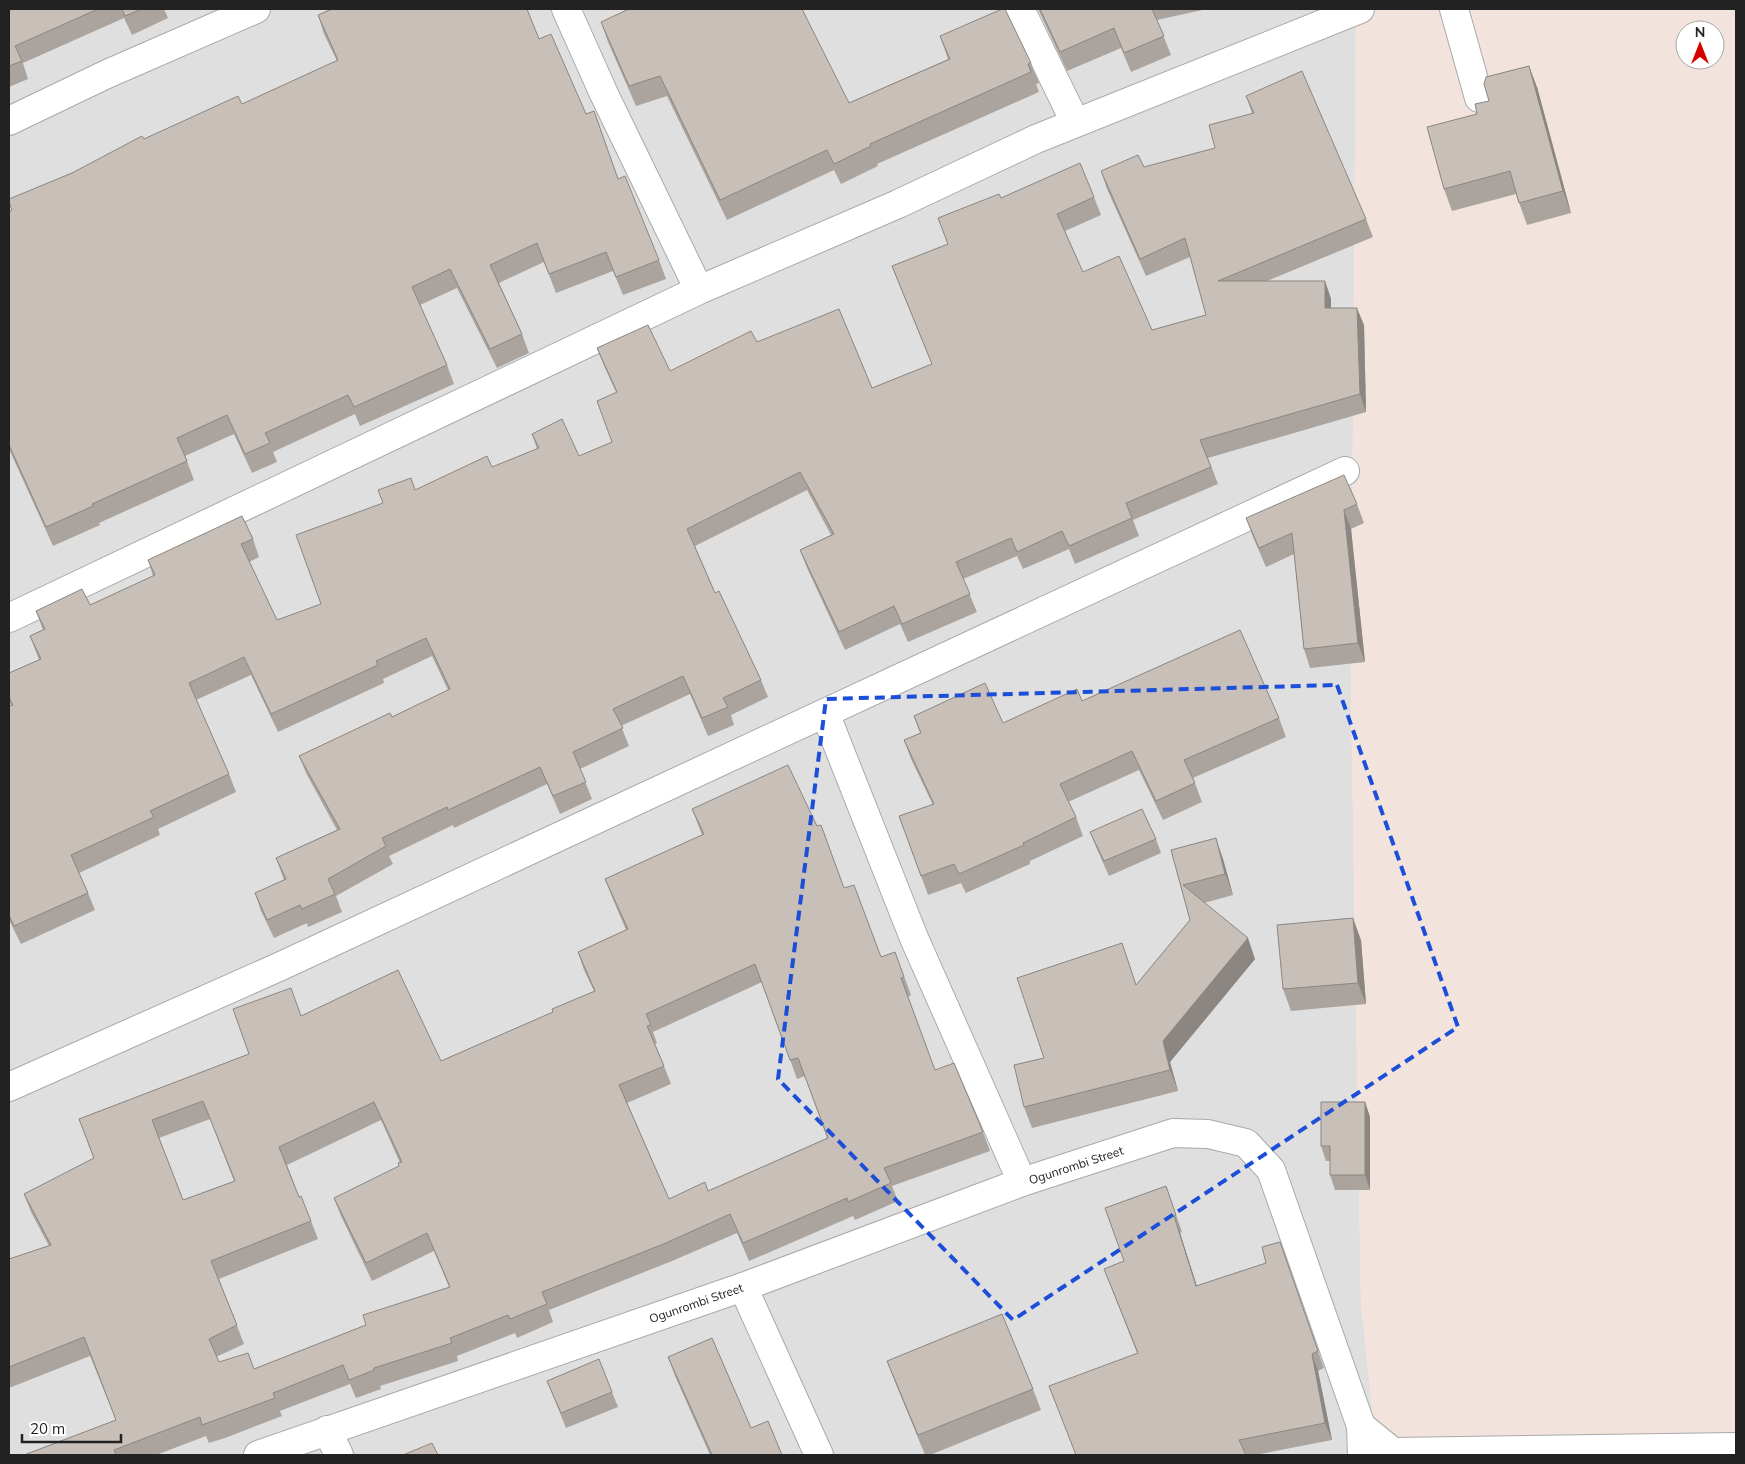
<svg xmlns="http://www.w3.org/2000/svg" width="1745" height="1464" viewBox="0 0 1745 1464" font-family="Mulish,sans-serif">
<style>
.residential{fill:#e0dfdf}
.military{fill:#f3e3dd;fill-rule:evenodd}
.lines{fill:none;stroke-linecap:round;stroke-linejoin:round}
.minor-casing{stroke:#a9a9a9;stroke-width:30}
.tertiary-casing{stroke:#a9a9a9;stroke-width:30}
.minor{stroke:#fff;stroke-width:28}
.tertiary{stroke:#fff;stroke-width:28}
.wall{fill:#aba49e;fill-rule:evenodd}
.shaded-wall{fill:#8b8681}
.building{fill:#c7bfb8;stroke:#8b8681;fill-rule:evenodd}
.marked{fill:none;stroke:#1d4ed8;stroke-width:4;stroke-dasharray:10 6;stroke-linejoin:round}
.labels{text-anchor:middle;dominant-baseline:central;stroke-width:4.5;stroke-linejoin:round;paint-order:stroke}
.street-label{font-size:12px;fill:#222;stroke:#fff}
</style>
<rect width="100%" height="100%" fill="#f2efe9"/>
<path class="residential" d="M 9,9 L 1356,9 L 1351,695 L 1361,1304 L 1377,1455 L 9,1455 Z"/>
<path class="military" d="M 1356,9 L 1736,9 L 1736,1455 L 1377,1455 L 1361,1304 L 1351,695 ZM 1685,30 L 1715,30 L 1715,60 L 1685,60 Z"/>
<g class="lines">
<g class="minor-casing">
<path id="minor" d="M 566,9 L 604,94 L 699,290
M 1020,9 L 1075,122
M 1454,9 L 1479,98
M 9,121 L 107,74 L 256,9
M 9,618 L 699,290 L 898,204 L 1036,139 L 1360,9
M 825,713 L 914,938 L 1022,1182
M 9,1087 L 281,966 L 1345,471
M 743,1287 L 819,1455
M 1361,1426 L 1362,1455
M 327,1430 L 339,1455"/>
</g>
<g class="tertiary-casing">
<path id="tertiary" d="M 258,1455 L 743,1287 L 1022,1182 L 1173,1133 L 1208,1134 L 1246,1143 L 1271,1170 L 1361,1426 L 1393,1452 L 1736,1447"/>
</g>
<use href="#minor" class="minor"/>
<use href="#tertiary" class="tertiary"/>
</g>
<path class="wall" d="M 9,9 L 164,9 L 168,18 L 132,35 L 124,18 L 23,63 L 28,79 L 9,87 Z
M 1038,9 L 1207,9 L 1157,20 L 1171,55 L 1131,72 L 1121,48 L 1067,71 Z
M 318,15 L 539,39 L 586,114 L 659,260 L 666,279 L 623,295 L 613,271 L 556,293 L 544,262 L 499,283 L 522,334 L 529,353 L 497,368 L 457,288 L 420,305 L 447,365 L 454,384 L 360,426 L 355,414 L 273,452 L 277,462 L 252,473 L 234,434 L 185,456 L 194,480 L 99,523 L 100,525 L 53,546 L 9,449 L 9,212 L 12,210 L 9,202 L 144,139 L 242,104 L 337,61 L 324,34 Z
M 601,22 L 849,103 L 948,59 L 940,36 L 1031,63 L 1039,83 L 1036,84 L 1039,92 L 877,164 L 878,166 L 841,184 L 834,170 L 727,220 L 667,96 L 636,106 L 608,42 Z
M 1537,87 L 1571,213 L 1527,225 L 1516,194 L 1452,211 L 1444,189 L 1477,114 Z
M 1246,96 L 1366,219 L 1373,237 L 1267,281 L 1325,281 L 1331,299 L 1331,308 L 1364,325 L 1366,412 L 1208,458 L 1218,484 L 1133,520 L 1139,536 L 1075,564 L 1069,549 L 1023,569 L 1017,556 L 963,579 L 977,612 L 908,642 L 900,624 L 845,650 L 807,568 L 800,550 L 831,535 L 807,490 L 695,546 L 715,593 L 761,680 L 768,697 L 731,715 L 734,725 L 708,736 L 690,694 L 621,726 L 629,746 L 580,769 L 592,799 L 560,814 L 547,784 L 454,828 L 453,825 L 389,856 L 393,864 L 336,896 L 342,912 L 308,927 L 307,923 L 274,938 L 261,911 L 255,893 L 284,880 L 276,858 L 337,830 L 306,773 L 299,756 L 392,717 L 448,690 L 432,656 L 383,679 L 384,683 L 278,732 L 251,675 L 196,700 L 229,774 L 236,792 L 158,829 L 160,835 L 79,873 L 88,893 L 95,910 L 21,944 L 10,922 L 9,923 L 9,706 L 11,705 L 9,700 L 9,673 L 39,660 L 30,636 L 43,630 L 36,611 L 90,605 L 153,576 L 148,560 L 253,539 L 259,557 L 249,562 L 277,620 L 321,604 L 415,490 L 492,467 L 537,449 L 532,434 L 579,456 L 612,442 L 616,392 L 604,366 L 597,348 L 670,371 L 757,342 L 872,388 L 932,364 L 899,284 L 892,266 L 948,244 L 938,218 L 1001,198 L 1094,197 L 1101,215 L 1065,231 L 1083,272 L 1152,330 L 1206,315 L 1190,257 L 1146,276 L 1107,189 L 1101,171 L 1144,167 L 1215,148 L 1252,113 Z
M 1357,504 L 1364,523 L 1351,529 L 1365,662 L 1310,668 L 1304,649 L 1294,554 L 1266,567 L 1253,537 L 1246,518 Z
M 1082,701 L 1279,718 L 1286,737 L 1193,778 L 1202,802 L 1163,820 L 1139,770 L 1068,802 L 1076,817 L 1083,836 L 1030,861 L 1030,864 L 966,893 L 961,883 L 928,895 L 899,816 L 933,805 L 911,759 L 904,740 L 920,733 L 914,716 L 1003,723 Z
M 692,809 L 844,888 L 881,957 L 895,952 L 911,995 L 908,997 L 935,1070 L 983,1132 L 990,1151 L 892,1186 L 898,1201 L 855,1220 L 853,1216 L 749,1261 L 737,1233 L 672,1261 L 549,1310 L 553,1322 L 517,1338 L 515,1333 L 457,1356 L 458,1361 L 380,1386 L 381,1389 L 356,1398 L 350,1384 L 280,1411 L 282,1416 L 225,1438 L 209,1443 L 206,1436 L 156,1455 L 24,1455 L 116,1420 L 90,1356 L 9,1388 L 9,1259 L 49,1246 L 31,1212 L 24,1194 L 94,1159 L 79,1119 L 249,1054 L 301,1016 L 441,1061 L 553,1012 L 594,991 L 584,970 L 578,952 L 626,930 L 612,897 L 605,879 L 702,835 ZM 762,982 L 797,1079 L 805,1076 L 827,1138 L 708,1191 L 669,1199 L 627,1103 L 671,1084 L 664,1066 L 655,1044 L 657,1043 L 653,1032 ZM 210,1119 L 234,1181 L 183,1200 L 159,1138 ZM 381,1120 L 400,1163 L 399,1166 L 334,1198 L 341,1216 L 372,1281 L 434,1251 L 449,1287 L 366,1325 L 254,1369 L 219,1362 L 216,1357 L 244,1344 L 219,1279 L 318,1239 L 311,1221 L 299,1197 L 287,1165 Z
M 1090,832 L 1156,839 L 1161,853 L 1109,876 L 1096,847 Z
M 1171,850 L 1223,859 L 1233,895 L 1204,903 L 1255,959 L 1170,1062 L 1178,1091 L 1032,1128 L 1024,1107 L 1122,943 L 1136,985 L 1190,920 Z
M 1361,940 L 1366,1004 L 1291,1011 L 1283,989 Z
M 1365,1102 L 1370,1117 L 1370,1190 L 1335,1190 L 1330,1175 L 1330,1161 L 1326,1161 L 1321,1146 Z
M 1166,1186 L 1182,1232 L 1180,1233 L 1197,1286 L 1266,1263 L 1280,1242 L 1324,1368 L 1318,1371 L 1332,1440 L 1255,1455 L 1076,1455 L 1137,1353 L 1104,1269 L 1124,1261 Z
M 668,1357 L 751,1428 L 782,1455 L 710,1455 L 675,1376 Z
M 887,1361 L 1033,1389 L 1041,1410 L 930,1455 L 925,1455 L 895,1382 Z
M 547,1381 L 612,1392 L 618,1407 L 566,1428 Z"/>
<path class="shaded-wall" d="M 1529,66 L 1537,87 L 1571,213 L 1563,191 Z
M 1325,281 L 1331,299 L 1331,326 L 1325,308 Z
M 1357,308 L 1364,325 L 1366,412 L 1360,394 Z
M 1344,510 L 1351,529 L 1365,662 L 1358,643 Z
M 1216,838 L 1223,859 L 1233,895 L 1225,874 Z
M 1353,918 L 1361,940 L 1366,1004 L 1358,983 Z
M 1248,938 L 1255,959 L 1170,1062 L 1178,1091 L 1170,1070 L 1163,1041 Z
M 1365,1102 L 1370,1117 L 1370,1190 L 1365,1175 Z
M 1174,1216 L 1180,1233 L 1202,1303 L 1196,1286 Z
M 1312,1354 L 1318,1371 L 1332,1440 L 1325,1423 Z"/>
<path class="building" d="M 9,9 L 98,9 L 15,46 L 22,61 L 9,66 Z
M 122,9 L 142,9 L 125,16 Z
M 332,9 L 527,9 L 539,39 L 551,34 L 586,114 L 594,111 L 618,179 L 625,176 L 659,260 L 616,277 L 606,252 L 549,274 L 537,243 L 490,265 L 522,334 L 490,349 L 450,269 L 412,287 L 447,365 L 354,407 L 348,395 L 265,433 L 270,443 L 245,454 L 227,415 L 177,438 L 187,461 L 92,504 L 93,506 L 46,527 L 9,445 L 9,212 L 12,210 L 9,202 L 9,199 L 72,173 L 142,136 L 144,139 L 238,96 L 242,104 L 338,60 L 318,15 Z
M 629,9 L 802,9 L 849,103 L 950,59 L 940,36 L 1002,9 L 1005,9 L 1031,63 L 1028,64 L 1031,72 L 870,144 L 871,146 L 834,164 L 827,150 L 720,200 L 660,76 L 629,86 L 601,22 Z
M 1040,9 L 1152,9 L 1164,36 L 1124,53 L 1114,28 L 1060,52 Z
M 1529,66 L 1563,191 L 1519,203 L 1510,171 L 1444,189 L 1427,127 L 1477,114 L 1475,104 L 1489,101 L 1484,84 L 1486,77 Z
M 1302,71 L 1366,219 L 1218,281 L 1325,281 L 1325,308 L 1357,308 L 1360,394 L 1200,440 L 1211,467 L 1126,503 L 1132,518 L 1069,546 L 1062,531 L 1017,552 L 1011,538 L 956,562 L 970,594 L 902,624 L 894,606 L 839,632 L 800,550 L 834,534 L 800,472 L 687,529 L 715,593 L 719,591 L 761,680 L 723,698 L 728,707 L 702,718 L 683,676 L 613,709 L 623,728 L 573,752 L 586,782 L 553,796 L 540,767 L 448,810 L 447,807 L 382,838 L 386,846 L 328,879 L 335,894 L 302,909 L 300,905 L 267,920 L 255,893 L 286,879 L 276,858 L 340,829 L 299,756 L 390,713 L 392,717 L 450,689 L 426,638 L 376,661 L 378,665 L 271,714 L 244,657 L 189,683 L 229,774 L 150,811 L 154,817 L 71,855 L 88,893 L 14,926 L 9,915 L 9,706 L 13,705 L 9,697 L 9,673 L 41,659 L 30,636 L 45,629 L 36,611 L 82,589 L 90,605 L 155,575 L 148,560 L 242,516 L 253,539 L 241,544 L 277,620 L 321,604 L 296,535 L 383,503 L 378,490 L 411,478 L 415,490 L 487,456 L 492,467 L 539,448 L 532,434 L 562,419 L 579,456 L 612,442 L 597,401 L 617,392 L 597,348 L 648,325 L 670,371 L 751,331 L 757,342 L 839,309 L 872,388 L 932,364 L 892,266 L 948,244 L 938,218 L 999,194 L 1001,198 L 1080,163 L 1094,197 L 1057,214 L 1083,272 L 1119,256 L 1152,330 L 1206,315 L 1185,238 L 1140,259 L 1101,171 L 1138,155 L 1144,167 L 1215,148 L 1209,125 L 1254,113 L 1246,96 Z
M 1344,475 L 1357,504 L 1344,510 L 1358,643 L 1304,649 L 1292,533 L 1259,548 L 1246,518 Z
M 1240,630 L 1279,718 L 1184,760 L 1195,783 L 1156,801 L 1132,751 L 1060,784 L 1076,817 L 1023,843 L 1024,845 L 959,874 L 954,864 L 921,876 L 899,816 L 934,804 L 904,740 L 921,733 L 914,716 L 985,683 L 1003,723 L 1077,689 L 1082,701 Z
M 788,765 L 817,826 L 821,825 L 844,888 L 854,885 L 881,957 L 895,952 L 904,977 L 901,978 L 935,1070 L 954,1063 L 983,1132 L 884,1168 L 891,1183 L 848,1202 L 847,1198 L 743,1243 L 730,1214 L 666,1243 L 542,1292 L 547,1304 L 510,1319 L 508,1315 L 450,1338 L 452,1343 L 374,1368 L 374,1370 L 349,1380 L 343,1365 L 273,1393 L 275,1398 L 202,1425 L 200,1417 L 114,1450 L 116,1455 L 24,1455 L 116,1420 L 84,1337 L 9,1367 L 9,1259 L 51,1245 L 24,1194 L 94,1158 L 79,1119 L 249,1054 L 233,1009 L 291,988 L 301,1016 L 398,970 L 441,1061 L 553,1012 L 552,1009 L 595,991 L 578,952 L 628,929 L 605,879 L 704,834 L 692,809 ZM 755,964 L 790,1060 L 798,1058 L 828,1138 L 708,1191 L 705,1182 L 669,1199 L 619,1085 L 664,1066 L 647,1026 L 651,1025 L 646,1014 ZM 203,1101 L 235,1181 L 183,1200 L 152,1120 ZM 374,1102 L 402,1162 L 398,1163 L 399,1166 L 334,1198 L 366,1263 L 427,1233 L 450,1287 L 363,1315 L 366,1325 L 254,1369 L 248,1353 L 219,1362 L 209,1339 L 237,1325 L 211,1261 L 311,1221 L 301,1196 L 299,1197 L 279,1147 Z
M 1142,809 L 1156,839 L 1104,861 L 1090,832 Z
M 1216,838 L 1225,874 L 1183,885 L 1248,938 L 1163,1041 L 1170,1070 L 1024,1107 L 1014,1065 L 1044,1058 L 1017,978 L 1122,943 L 1136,985 L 1190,920 L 1171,850 Z
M 1353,918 L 1358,983 L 1283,989 L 1277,925 Z
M 1321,1102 L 1365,1102 L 1365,1175 L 1330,1175 L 1330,1146 L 1321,1146 Z
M 1166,1186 L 1176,1215 L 1174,1216 L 1196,1286 L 1266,1263 L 1262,1247 L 1280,1242 L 1318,1351 L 1312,1354 L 1325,1423 L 1239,1440 L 1246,1455 L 1076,1455 L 1049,1386 L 1138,1353 L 1104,1269 L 1124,1261 L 1105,1208 Z
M 1002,1314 L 1033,1389 L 918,1435 L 887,1361 Z
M 712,1338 L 751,1428 L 768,1421 L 782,1455 L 712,1455 L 668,1357 Z
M 599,1359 L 612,1392 L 561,1413 L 547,1381 Z
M 432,1443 L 438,1455 L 403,1455 Z"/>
<path class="marked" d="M 1337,685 L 1458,1027 L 1013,1320 L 778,1079 L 826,699 Z"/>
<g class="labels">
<g class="street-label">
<text transform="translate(1076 1165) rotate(-18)">Ogunrombi Street</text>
<text transform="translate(696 1303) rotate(-19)">Ogunrombi Street</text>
</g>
</g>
<rect width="1745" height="1464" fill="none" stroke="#222222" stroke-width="20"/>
<g transform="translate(1700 45)"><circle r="24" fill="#ffffff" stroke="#a7a7a7"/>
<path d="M0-4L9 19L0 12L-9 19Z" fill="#d40000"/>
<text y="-8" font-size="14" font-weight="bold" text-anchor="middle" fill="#222222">N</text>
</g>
<path d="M22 1434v8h99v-8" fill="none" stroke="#222222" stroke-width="2.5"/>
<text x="30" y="1434" font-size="15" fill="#222222" stroke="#ffffff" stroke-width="4" paint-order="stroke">20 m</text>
</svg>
